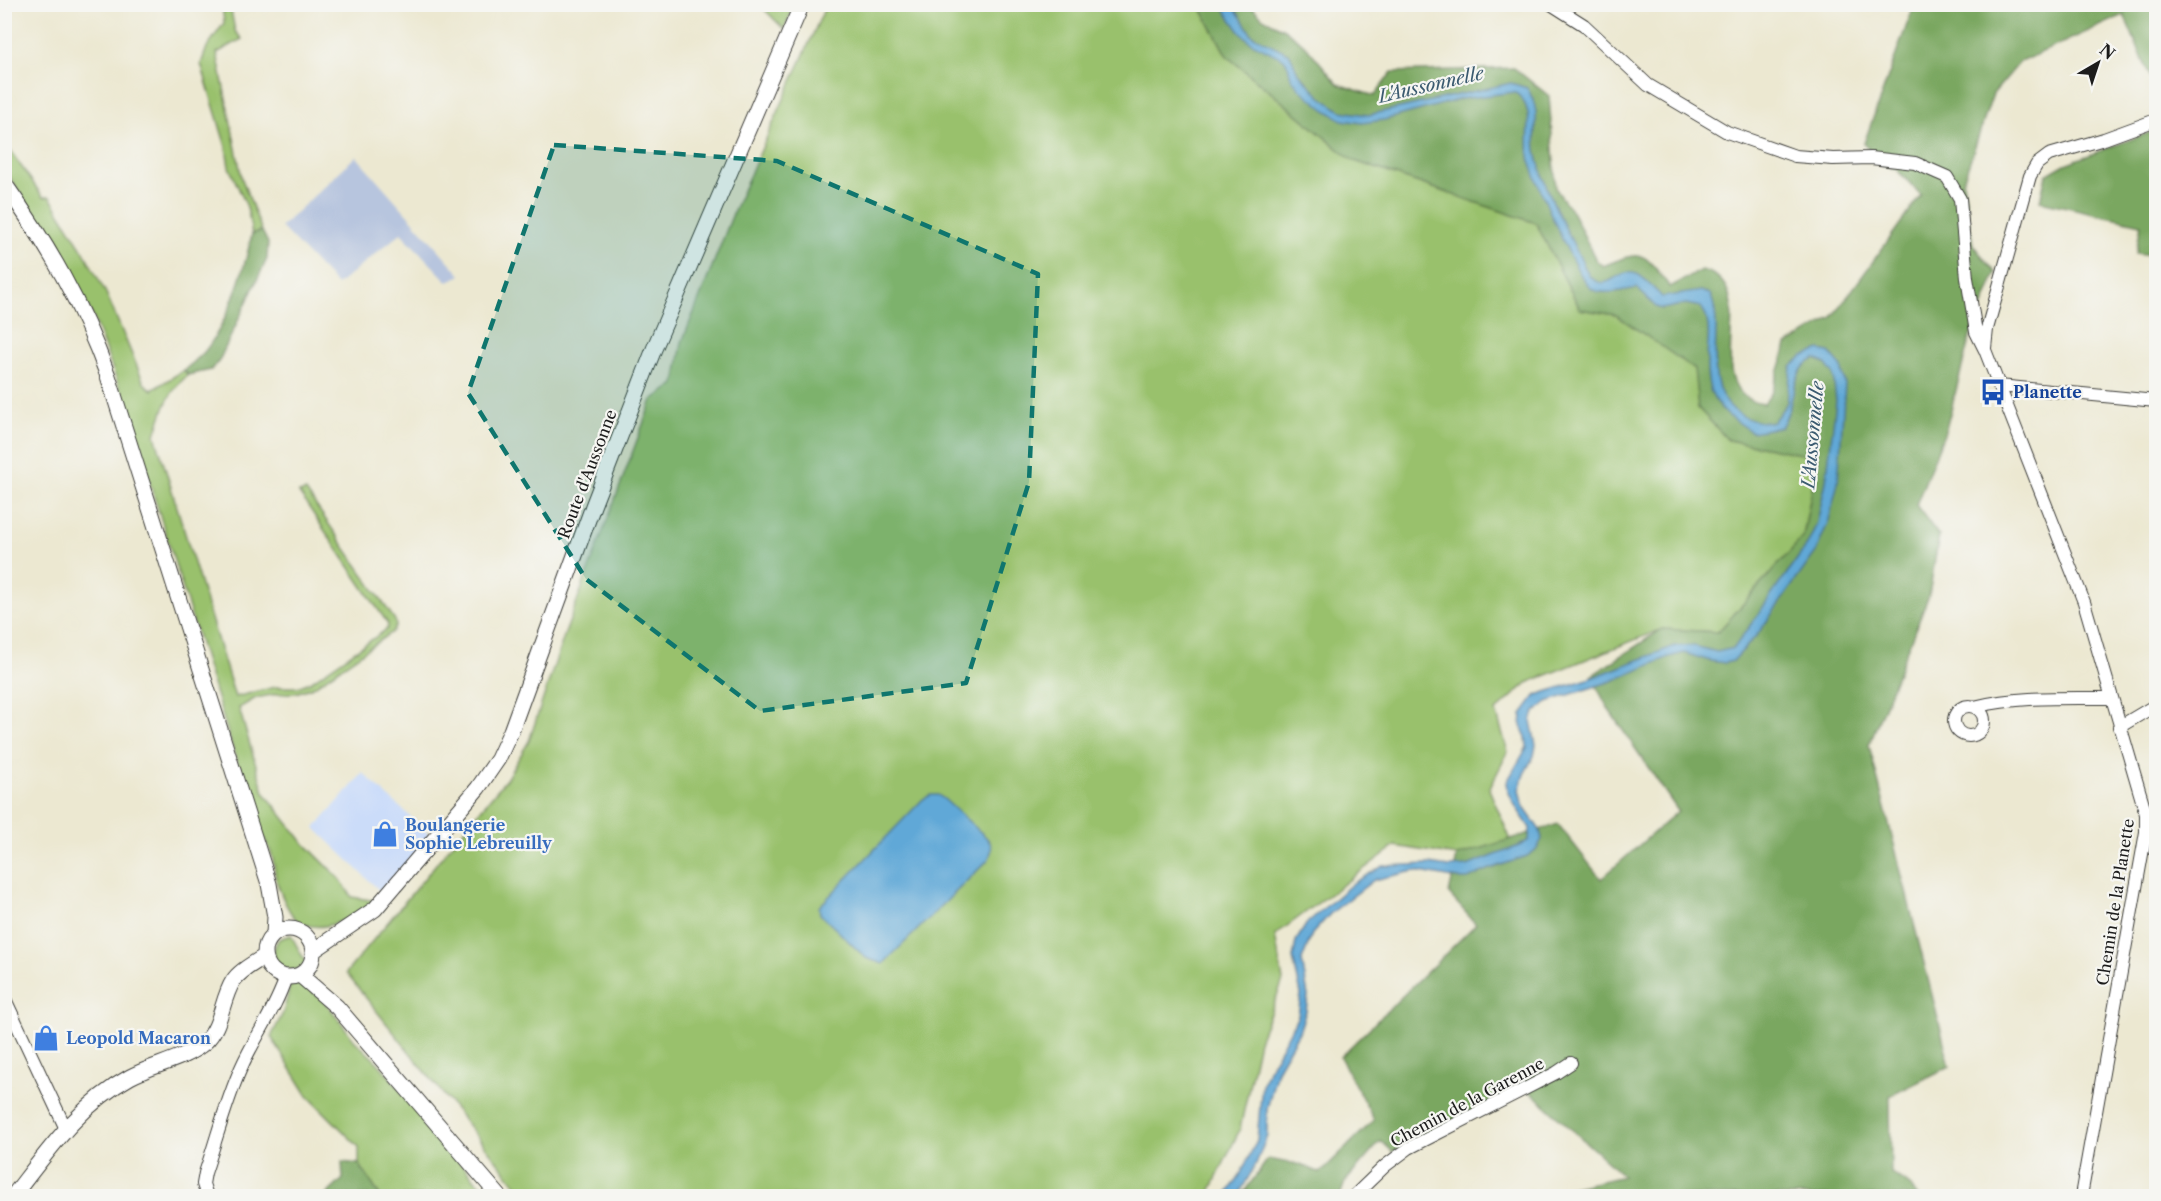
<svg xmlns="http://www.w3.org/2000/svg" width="2161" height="1201" viewBox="0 0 2161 1201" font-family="'Libre Caslon Text',serif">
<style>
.built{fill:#cbdcf9}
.industrial{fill:#b7c5de}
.green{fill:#99c16c;stroke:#5a6e44;stroke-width:1.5}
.forest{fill:#7aa760;stroke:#4b623e;stroke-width:1.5}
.water{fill:#60a8d7;stroke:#3e627a;stroke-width:1.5}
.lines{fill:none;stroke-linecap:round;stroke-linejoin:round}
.minor-casing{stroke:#3b3b37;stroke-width:14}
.major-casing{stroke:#3b3b37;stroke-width:17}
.minor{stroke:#fff;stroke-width:12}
.major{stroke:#fff;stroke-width:15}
.marked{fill:#0f766e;fill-opacity:0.2;stroke:#0f766e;stroke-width:4.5;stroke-dasharray:12 8;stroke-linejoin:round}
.labels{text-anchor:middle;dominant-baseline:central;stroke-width:4.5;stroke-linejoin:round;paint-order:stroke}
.transit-label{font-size:16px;font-weight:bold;fill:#164399;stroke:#f6f6f2;text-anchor:start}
.street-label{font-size:16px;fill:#1c1c1c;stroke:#f6f6f2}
.shop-label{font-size:16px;font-weight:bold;fill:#366cbe;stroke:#f6f6f2;text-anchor:start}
.water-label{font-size:18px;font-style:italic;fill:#3b5b70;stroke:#f6f6f2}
</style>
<rect width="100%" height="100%" fill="#f6f6f2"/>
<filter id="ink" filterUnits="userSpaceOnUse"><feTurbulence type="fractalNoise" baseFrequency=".0167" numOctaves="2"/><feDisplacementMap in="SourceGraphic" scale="12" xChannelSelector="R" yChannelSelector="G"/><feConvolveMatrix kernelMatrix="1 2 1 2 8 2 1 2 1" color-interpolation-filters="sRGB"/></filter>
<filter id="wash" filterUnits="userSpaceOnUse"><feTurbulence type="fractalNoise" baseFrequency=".008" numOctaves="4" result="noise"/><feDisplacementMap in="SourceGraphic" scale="24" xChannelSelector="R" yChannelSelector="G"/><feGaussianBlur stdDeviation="1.35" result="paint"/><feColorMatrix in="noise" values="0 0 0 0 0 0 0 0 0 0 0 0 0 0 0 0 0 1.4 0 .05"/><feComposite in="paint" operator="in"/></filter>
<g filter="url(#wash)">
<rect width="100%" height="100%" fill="#ece8d1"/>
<path class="built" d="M 363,773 L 431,836 L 383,894 L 315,828 Z"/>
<path class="industrial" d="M 356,156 L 461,275 L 448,282 L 401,233 L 337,285 L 281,227 Z"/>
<path class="green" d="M 972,4 L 1199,5 L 1227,56 L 1352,160 L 1536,223 L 1580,309 L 1616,315 L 1695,369 L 1698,408 L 1728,440 L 1818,457 L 1803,537 L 1718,632 L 1662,629 L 1527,683 L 1496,711 L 1508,752 L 1489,789 L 1511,840 L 1457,856 L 1395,846 L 1275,935 L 1283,981 L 1259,1041 L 1240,1129 L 1208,1196 L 525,1196 L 346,973 L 507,778 L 529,741 L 564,636 L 652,400 L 675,384 L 682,342 L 704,287 L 736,206 L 826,5 L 925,5 L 967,14 Z
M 222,5 L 230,5 L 235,31 L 242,39 L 217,53 L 242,179 L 262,231 L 252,234 L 247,207 L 229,167 L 226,147 L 201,64 L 207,47 L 224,23 Z
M 760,5 L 795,5 L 784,29 Z
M 4,142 L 43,197 L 50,197 L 84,252 L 106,293 L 144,383 L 152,390 L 184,370 L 188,375 C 167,393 163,410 155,435 L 235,697 L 275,687 L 297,687 L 310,682 L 387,629 L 388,624 L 299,493 L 306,491 L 395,620 L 396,626 L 392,632 L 313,687 L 296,693 L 277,694 L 256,698 L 239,708 L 264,792 L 302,841 L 340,879 L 352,897 L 377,901 C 356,915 321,938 297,920 C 288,913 281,894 277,883 C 274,875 275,865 272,856 C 269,845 261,834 256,823 L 123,397 L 93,317 L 68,266 L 5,170 Z
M 291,935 L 306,963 C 289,982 263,960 279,939 Z
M 295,982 L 304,984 L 327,1004 L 354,1040 L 379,1064 L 489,1196 L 380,1196 L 359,1164 L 359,1147 L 308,1096 L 271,1037 L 283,1013 L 290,986 Z"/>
<path class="forest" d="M 1199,5 L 1250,5 L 1263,18 L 1284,29 L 1306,46 L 1338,84 L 1374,96 L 1392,72 L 1514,68 L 1549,96 L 1556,189 L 1573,213 L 1596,260 L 1603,266 C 1646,249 1642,251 1670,287 L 1702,270 C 1763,286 1703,374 1750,400 C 1754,403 1760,403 1764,404 L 1772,392 L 1787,345 L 1832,318 L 1921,195 L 1896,169 L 1881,165 L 1864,143 L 1914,5 L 2156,5 L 2156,91 L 2124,15 L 2020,62 L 1993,94 L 1963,181 L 1973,245 L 1996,273 L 1969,340 L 1946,429 L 1916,505 L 1939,536 L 1929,595 L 1869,745 L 1950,1066 L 1890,1096 L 1891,1173 L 1909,1184 L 1918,1196 L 1536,1196 L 1623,1176 L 1525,1087 L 1393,1152 L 1381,1141 L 1345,1182 L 1340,1196 L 1241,1196 L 1268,1159 L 1302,1165 L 1320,1173 L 1374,1120 L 1340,1057 L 1476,924 L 1449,894 L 1457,856 L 1558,824 L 1601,879 L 1678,811 L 1609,710 L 1591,676 L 1662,629 L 1718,632 L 1803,537 L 1818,457 L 1728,440 L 1698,408 L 1694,369 L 1616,315 L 1580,309 L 1536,223 L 1352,160 L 1227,56 Z
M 2156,130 L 2156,256 L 2136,253 L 2141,224 L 2040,201 L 2046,175 L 2065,164 Z
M 262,231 L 268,243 L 267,259 L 219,361 L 211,370 L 188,375 L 184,370 C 191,364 199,358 205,351 C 228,322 244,271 252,234 Z
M 342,1162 L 359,1164 L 380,1196 L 325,1196 L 343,1179 Z"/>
<path class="water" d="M 1221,5 L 1233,5 L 1252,35 L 1290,54 L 1297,71 L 1320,96 L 1341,111 L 1368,115 L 1511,83 L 1527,88 C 1544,115 1531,130 1537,156 C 1547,198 1571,237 1589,276 C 1609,294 1614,270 1633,273 C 1644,275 1655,290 1662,297 L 1701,291 L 1710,294 C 1727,331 1699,381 1734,410 C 1747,420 1757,423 1773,422 L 1787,403 L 1791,367 L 1803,356 L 1820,350 L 1829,352 L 1841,366 L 1845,384 L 1838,482 L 1829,520 L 1816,552 L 1757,635 L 1733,661 L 1725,663 L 1710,661 L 1684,653 L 1669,657 L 1612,681 L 1547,702 L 1534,713 L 1531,721 L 1536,745 L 1534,756 L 1524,774 L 1519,790 L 1523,806 L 1540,830 L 1542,839 L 1537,849 L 1527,856 L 1485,871 L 1468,879 L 1459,879 L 1414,871 L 1374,880 L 1331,913 L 1312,934 L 1302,960 L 1308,996 L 1306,1011 L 1299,1032 L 1277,1070 L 1267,1109 L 1267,1136 L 1256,1164 L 1238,1196 L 1226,1196 L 1240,1175 L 1257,1140 L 1262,1083 L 1298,1016 L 1301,994 L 1293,958 L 1296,941 L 1307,923 L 1353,883 L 1383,866 L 1428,864 L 1449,867 L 1467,866 L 1519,846 L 1529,840 L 1530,828 L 1516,807 L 1508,791 L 1507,782 L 1527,747 L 1526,737 L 1521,726 L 1522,714 L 1536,695 L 1588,679 L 1675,646 L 1694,646 L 1717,652 L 1734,648 L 1807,545 L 1817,523 L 1826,481 L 1836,401 L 1833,374 L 1825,363 L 1815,359 C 1789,369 1797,404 1781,427 L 1752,432 C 1710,407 1704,391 1708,343 C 1709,331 1709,317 1701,307 L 1686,304 L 1662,309 L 1656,307 L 1637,288 C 1624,290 1603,296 1592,289 C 1578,281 1532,175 1529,156 C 1525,132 1537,110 1515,92 L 1461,99 L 1384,120 L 1362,123 L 1342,120 L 1324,109 L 1301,90 L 1291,78 L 1288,65 L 1284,59 L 1252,43 L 1240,32 Z
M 931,795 L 938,795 L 944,799 L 986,837 C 993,845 993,850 988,860 L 889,958 L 883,964 L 866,958 L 820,914 L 819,907 L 923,799 Z"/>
</g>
<g filter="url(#ink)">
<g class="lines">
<g class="minor-casing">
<path id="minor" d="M 1551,4 L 1584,25 L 1648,85 L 1727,132 L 1795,156 L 1833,159 L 1871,158 L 1915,163 L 1947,177 L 1960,199 L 1967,278 L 1976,332 L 1985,350 L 2084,602 L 2146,814 L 2146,832 L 2081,1196
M 1985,348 L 1987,329 L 2030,176 L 2037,164 L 2049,155 L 2104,139 L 2156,120
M 1999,386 L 2156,401
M1954 721a15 15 0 1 1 30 0a15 15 0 1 1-30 0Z
M 1974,707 C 2018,696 2066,698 2111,698
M 2119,727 L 2156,705
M 4,997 L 66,1129
M 207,1196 L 203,1184 L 205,1173 C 217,1138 226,1101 241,1068 C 255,1036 275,1011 286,977
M 1354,1196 L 1385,1166 L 1409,1148 L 1556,1073 L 1571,1063"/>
</g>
<g class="major-casing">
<path id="major" d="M 4,183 C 49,247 81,302 108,376 L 269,884 L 275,917 L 274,934
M265 953a24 24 0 1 1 48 0a24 24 0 1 1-48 0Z
M 313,951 L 375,909 L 478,788 L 498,759 L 511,731 L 593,506 L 654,349 L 802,4
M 300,975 L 337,1007 L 499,1196
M 13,1196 C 48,1151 79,1105 130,1077 C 154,1064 184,1060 205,1042 C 222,1027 221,1000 233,981 C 240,970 255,963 265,956"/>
</g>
<use href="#minor" class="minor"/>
<use href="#major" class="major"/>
</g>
</g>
<path class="marked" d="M 554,145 L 777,161 L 1038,274 L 1029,482 L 966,683 L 760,711 L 586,579 L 468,393 Z"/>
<defs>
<g id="bus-bare" transform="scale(2.07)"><path d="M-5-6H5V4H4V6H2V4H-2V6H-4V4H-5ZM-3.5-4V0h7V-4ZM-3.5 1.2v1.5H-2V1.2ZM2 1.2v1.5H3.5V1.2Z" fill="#1a4fb4" stroke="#f6f6f2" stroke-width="2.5" paint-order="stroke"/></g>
<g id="shop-bare" transform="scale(2.07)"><path d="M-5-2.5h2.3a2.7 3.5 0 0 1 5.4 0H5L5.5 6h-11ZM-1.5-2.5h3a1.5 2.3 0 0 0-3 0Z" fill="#3f7fe0" stroke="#f6f6f2" stroke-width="2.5" paint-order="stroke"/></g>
</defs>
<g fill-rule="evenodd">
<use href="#bus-bare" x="1993" y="392"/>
<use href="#shop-bare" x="385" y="834"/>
<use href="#shop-bare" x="46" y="1038"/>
</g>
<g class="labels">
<g class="transit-label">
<text x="2013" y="392">Planette</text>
</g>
<g class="street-label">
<text transform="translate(587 474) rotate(-69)">Route d'Aussonne</text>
<text transform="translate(2115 902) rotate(-81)">Chemin de la Planette</text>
<text transform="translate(1467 1102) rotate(-28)">Chemin de la Garenne</text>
</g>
<g class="shop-label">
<text x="405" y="825">Boulangerie<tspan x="405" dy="18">Sophie Lebreuilly</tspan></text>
<text x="66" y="1038">Leopold Macaron</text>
</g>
<g class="water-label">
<text transform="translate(1431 85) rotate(-13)">L'Aussonnelle</text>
<text transform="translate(1813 435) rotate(-85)">L'Aussonnelle</text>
</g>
</g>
<rect width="2161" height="1201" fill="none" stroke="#f6f6f2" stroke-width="24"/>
<g transform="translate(2098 63) rotate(39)" stroke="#f6f6f2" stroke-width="4.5" paint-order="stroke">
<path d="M0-4.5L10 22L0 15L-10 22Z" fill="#1c1c1c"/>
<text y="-9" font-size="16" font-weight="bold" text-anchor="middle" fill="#1c1c1c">N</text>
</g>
</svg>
